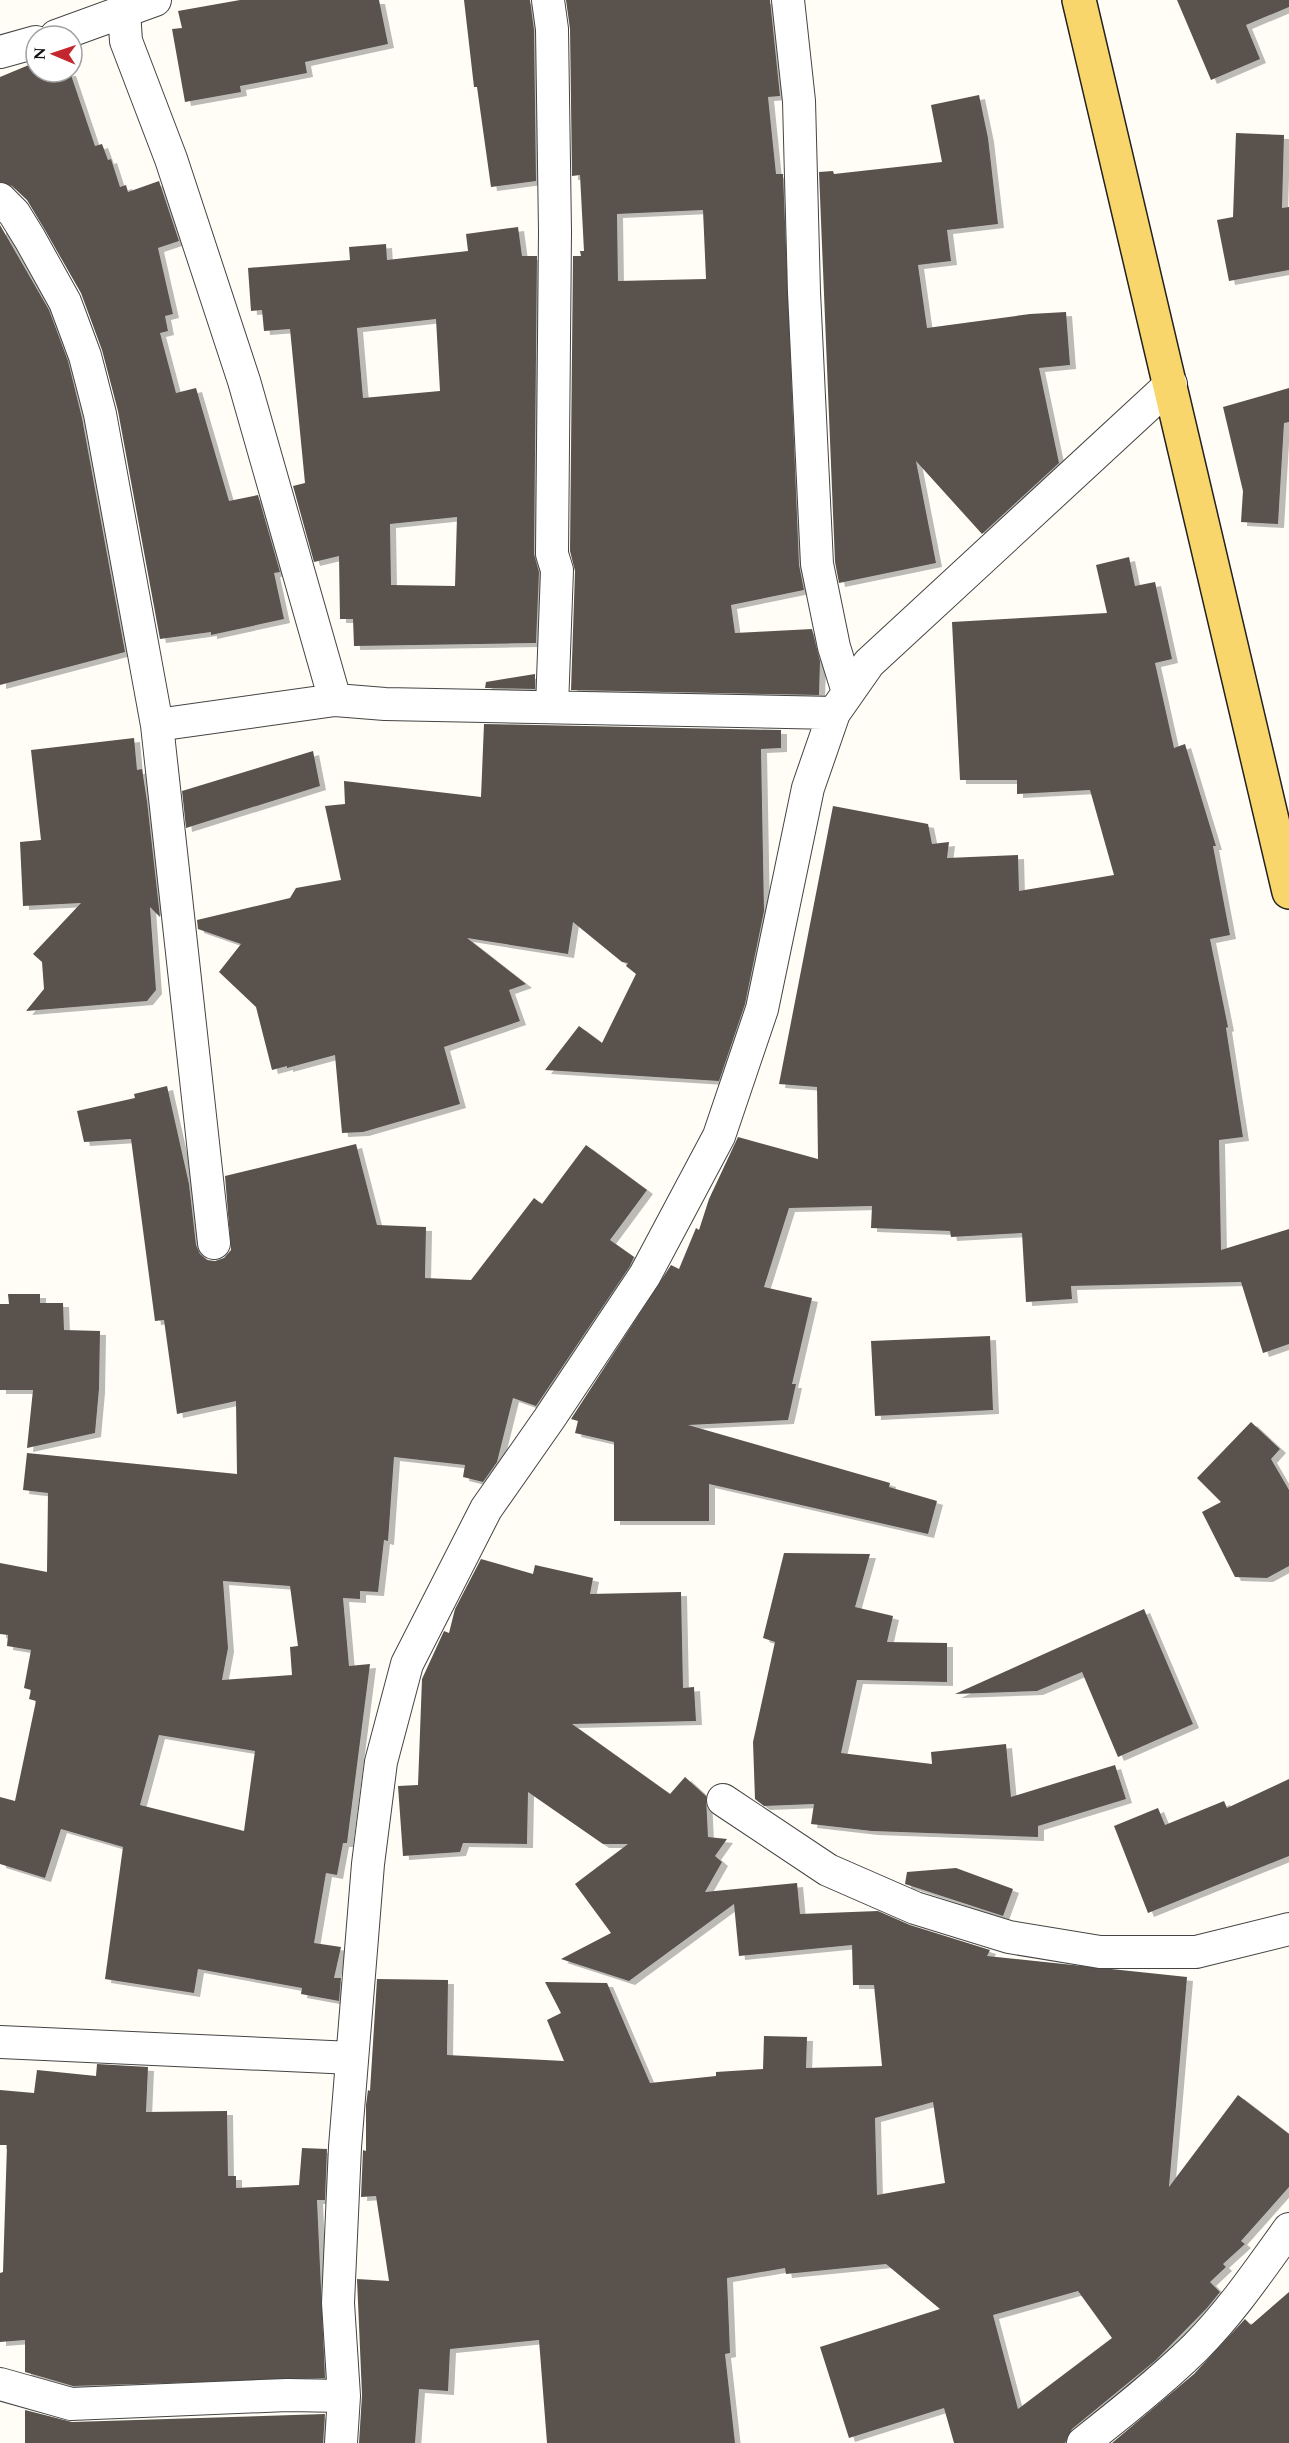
<svg xmlns="http://www.w3.org/2000/svg" width="1289" height="2443" viewBox="0 0 1289 2443" font-family="Spectral,serif">
<style>
.building{fill:#5a524d;fill-rule:evenodd;filter:url(#shadow)}
.lines{fill:none;stroke-linecap:round;stroke-linejoin:round}
.minor-casing{stroke:#444;stroke-width:34}
.primary-casing{stroke:#222;stroke-width:36}
.minor{stroke:#fff;stroke-width:32}
.primary{stroke:#f9d66b;stroke-width:33}
</style>
<defs>
<filter id="shadow"><feDropShadow dx="6" dy="4" stdDeviation="0" flood-color="#0004"/></filter>
</defs>
<rect width="100%" height="100%" fill="#fffdf5"/>
<path class="building" d="M 240,0 L 379,0 L 388,44 L 305,62 L 307,73 L 240,86 L 241,92 L 185,102 L 172,29 L 182,28 L 178,11 Z
M 464,0 L 530,0 L 534,30 L 536,181 L 491,187 L 477,87 L 474,87 Z
M 566,0 L 770,0 L 780,96 L 768,97 L 776,174 L 783,174 L 799,565 L 804,590 L 731,605 L 735,633 L 812,629 L 820,661 L 819,695 L 571,690 L 575,571 L 570,551 L 573,256 L 581,256 L 580,251 L 584,251 L 580,175 L 572,176 L 570,29 ZM 703,210 L 706,279 L 618,281 L 617,214 Z
M 1177,0 L 1289,0 L 1289,7 L 1246,25 L 1260,59 L 1211,80 Z
M 36,62 L 36,73 L 70,72 L 95,146 L 102,144 L 108,160 L 111,159 L 120,187 L 126,185 L 128,192 L 159,181 L 179,241 L 158,248 L 173,314 L 165,316 L 168,331 L 160,333 L 176,393 L 196,388 L 229,501 L 258,495 L 280,572 L 274,573 L 284,619 L 211,635 L 211,632 L 160,639 L 118,411 L 102,350 L 81,293 L 45,230 L 27,200 L 12,186 L 0,182 L 0,77 Z
M 979,95 L 988,138 L 998,224 L 947,230 L 951,261 L 918,265 L 927,328 L 1030,314 L 1066,312 L 1070,365 L 1039,368 L 1059,463 L 982,534 L 916,461 L 936,563 L 839,583 L 835,562 L 819,172 L 833,171 L 834,174 L 942,162 L 931,105 Z
M 1236,133 L 1284,135 L 1282,208 L 1289,207 L 1289,270 L 1229,281 L 1217,220 L 1233,217 Z
M 0,225 L 49,310 L 68,361 L 82,418 L 125,652 L 0,685 Z
M 518,227 L 522,256 L 537,256 L 534,554 L 539,572 L 536,643 L 354,646 L 353,619 L 340,619 L 339,556 L 314,562 L 293,486 L 305,483 L 290,329 L 264,331 L 262,310 L 251,311 L 248,268 L 350,260 L 349,247 L 386,244 L 387,260 L 468,251 L 466,234 ZM 436,319 L 440,391 L 363,398 L 357,328 ZM 457,517 L 455,586 L 391,585 L 390,524 Z
M 1289,388 L 1289,422 L 1284,423 L 1278,524 L 1241,522 L 1243,491 L 1223,407 Z
M 1129,557 L 1135,586 L 1155,582 L 1172,659 L 1155,663 L 1174,748 L 1185,744 L 1216,846 L 1213,846 L 1230,935 L 1210,939 L 1228,1027 L 1226,1028 L 1243,1137 L 1219,1140 L 1221,1250 L 1289,1229 L 1289,1344 L 1263,1353 L 1241,1282 L 1071,1286 L 1072,1299 L 1026,1302 L 1022,1233 L 951,1237 L 950,1231 L 871,1228 L 872,1206 L 789,1208 L 764,1287 L 812,1298 L 792,1384 L 796,1384 L 788,1420 L 688,1425 L 890,1483 L 889,1487 L 937,1501 L 928,1534 L 709,1484 L 709,1521 L 614,1521 L 614,1442 L 575,1433 L 578,1421 L 571,1419 L 671,1265 L 679,1269 L 696,1228 L 699,1230 L 709,1199 L 738,1137 L 818,1159 L 817,1087 L 779,1084 L 833,806 L 928,824 L 932,844 L 949,842 L 947,858 L 1018,855 L 1019,891 L 1114,875 L 1090,790 L 1017,794 L 1017,780 L 960,780 L 952,622 L 1107,613 L 1096,565 Z
M 535,674 L 535,689 L 485,688 L 486,682 Z
M 484,724 L 781,730 L 781,748 L 761,749 L 764,911 L 745,1004 L 719,1081 L 545,1070 L 579,1026 L 602,1043 L 636,974 L 626,966 L 628,963 L 622,962 L 573,922 L 568,954 L 467,938 L 526,984 L 509,990 L 520,1021 L 444,1047 L 460,1104 L 363,1132 L 342,1133 L 335,1055 L 287,1068 L 287,1066 L 272,1070 L 256,1007 L 219,972 L 241,944 L 198,929 L 197,920 L 290,898 L 296,888 L 341,880 L 325,806 L 345,804 L 344,781 L 481,797 Z
M 134,738 L 137,770 L 142,769 L 147,801 L 160,917 L 150,907 L 156,990 L 147,1001 L 26,1011 L 44,989 L 42,962 L 33,954 L 81,903 L 23,906 L 20,842 L 41,840 L 31,750 Z
M 313,751 L 320,786 L 186,828 L 182,791 Z
M 167,1086 L 189,1184 L 196,1245 L 200,1254 L 207,1260 L 215,1261 L 224,1258 L 231,1250 L 225,1176 L 356,1144 L 377,1225 L 426,1227 L 425,1278 L 471,1280 L 534,1198 L 542,1204 L 586,1145 L 647,1190 L 610,1240 L 634,1257 L 630,1266 L 536,1406 L 513,1398 L 497,1462 L 483,1482 L 463,1477 L 465,1465 L 394,1457 L 388,1541 L 384,1540 L 378,1592 L 360,1591 L 360,1599 L 343,1598 L 349,1666 L 370,1664 L 347,1843 L 343,1843 L 337,1875 L 326,1873 L 314,1943 L 341,1947 L 334,1978 L 341,1978 L 339,2001 L 301,1994 L 302,1988 L 198,1969 L 194,1993 L 105,1979 L 123,1847 L 61,1829 L 45,1878 L 0,1864 L 0,1797 L 15,1801 L 36,1701 L 29,1699 L 31,1690 L 24,1688 L 31,1650 L 7,1646 L 8,1635 L 0,1634 L 0,1563 L 47,1572 L 48,1493 L 23,1490 L 27,1453 L 237,1474 L 236,1401 L 177,1414 L 164,1320 L 155,1321 L 131,1139 L 84,1142 L 77,1111 L 135,1098 L 134,1094 ZM 223,1581 L 290,1586 L 298,1646 L 290,1647 L 292,1675 L 222,1680 L 228,1648 ZM 159,1735 L 255,1751 L 244,1831 L 140,1805 Z
M 8,1294 L 40,1294 L 40,1303 L 63,1303 L 64,1330 L 100,1331 L 99,1389 L 95,1433 L 27,1448 L 33,1390 L 0,1390 L 0,1304 L 9,1304 Z
M 990,1336 L 993,1410 L 875,1416 L 871,1341 Z
M 1251,1422 L 1280,1449 L 1271,1459 L 1289,1490 L 1289,1566 L 1267,1578 L 1235,1577 L 1202,1512 L 1221,1502 L 1197,1478 Z
M 784,1553 L 870,1554 L 855,1607 L 893,1616 L 887,1642 L 947,1643 L 947,1682 L 857,1680 L 841,1753 L 932,1764 L 931,1752 L 1006,1744 L 1011,1797 L 1115,1765 L 1126,1799 L 1038,1826 L 1038,1837 L 872,1831 L 811,1824 L 814,1804 L 764,1806 L 755,1799 L 753,1742 L 775,1642 L 763,1638 Z
M 481,1559 L 533,1574 L 535,1565 L 593,1578 L 590,1594 L 681,1592 L 683,1688 L 694,1687 L 696,1721 L 572,1724 L 670,1794 L 685,1777 L 706,1796 L 708,1837 L 727,1839 L 715,1856 L 722,1862 L 705,1892 L 797,1883 L 800,1914 L 878,1911 L 910,1925 L 990,1950 L 987,1956 L 1187,1977 L 1169,2187 L 1238,2095 L 1289,2134 L 1289,2187 L 1241,2241 L 1245,2244 L 1223,2264 L 1226,2267 L 1210,2282 L 1220,2292 L 1207,2308 L 1156,2360 L 1072,2429 L 1065,2443 L 954,2443 L 944,2408 L 849,2438 L 820,2347 L 940,2309 L 886,2264 L 786,2274 L 785,2268 L 727,2278 L 730,2353 L 725,2354 L 735,2443 L 547,2443 L 539,2340 L 450,2349 L 448,2391 L 419,2389 L 415,2443 L 359,2443 L 362,2395 L 357,2279 L 389,2281 L 376,2196 L 361,2197 L 363,2150 L 366,2151 L 366,2105 L 368,2090 L 370,2091 L 377,1979 L 448,1980 L 447,2055 L 564,2061 L 547,2020 L 561,2013 L 545,1982 L 607,1983 L 650,2083 L 716,2076 L 716,2072 L 763,2069 L 764,2036 L 807,2037 L 806,2068 L 882,2066 L 874,1985 L 853,1985 L 852,1945 L 739,1956 L 734,1904 L 629,1981 L 561,1959 L 611,1933 L 575,1884 L 628,1844 L 603,1844 L 528,1792 L 527,1844 L 463,1843 L 460,1852 L 403,1856 L 398,1786 L 418,1785 L 422,1679 L 444,1631 L 449,1633 L 455,1609 ZM 933,2102 L 945,2183 L 877,2195 L 875,2118 ZM 1078,2291 L 1112,2338 L 1018,2409 L 993,2315 Z
M 1144,1609 L 1193,1724 L 1118,1757 L 1082,1672 L 1037,1691 L 955,1694 Z
M 1289,1779 L 1289,1856 L 1148,1913 L 1114,1826 L 1158,1808 L 1165,1825 L 1224,1801 L 1227,1808 Z
M 956,1868 L 1013,1889 L 1003,1916 L 905,1884 L 907,1872 Z
M 97,2064 L 148,2067 L 146,2112 L 227,2111 L 228,2176 L 236,2176 L 236,2188 L 299,2185 L 302,2148 L 327,2149 L 325,2200 L 317,2200 L 325,2378 L 73,2386 L 25,2372 L 25,2340 L 0,2342 L 0,2273 L 3,2272 L 7,2145 L 0,2145 L 0,2090 L 34,2093 L 37,2070 L 96,2076 Z
M 1289,2292 L 1289,2443 L 1112,2443 L 1194,2374 L 1245,2319 L 1251,2325 Z
M 25,2410 L 72,2422 L 325,2414 L 323,2443 L 25,2443 Z"/>
<g class="lines">
<g class="minor-casing">
<path id="minor" d="M 132,0 L 124,11 L 126,41 L 171,159 L 244,381 L 335,700
M 548,0 L 552,29 L 555,232 L 552,554 L 557,570 L 552,707
M 788,0 L 799,101 L 804,292 L 817,564 L 834,647 L 848,692
M 56,36 L 155,0
M 0,52 L 36,42
M 0,199 L 14,213 L 30,239 L 65,302 L 85,356 L 100,414 L 157,725 L 214,1243
M 157,725 L 335,700 L 385,704 L 834,713
M 723,1800 L 828,1870 L 915,1908 L 1009,1937 L 1100,1952 L 1196,1952 L 1289,1929
M 0,2042 L 352,2058
M 0,2384 L 71,2404 L 287,2395 L 344,2396
M 341,2443 L 344,2396 L 338,2303 L 345,2147 L 368,1864 L 381,1762 L 407,1664 L 486,1509 L 549,1419 L 645,1275 L 719,1136 L 762,1009 L 808,788 L 834,713 L 869,663 L 1171,384
M 1083,2443 C 1121,2413 1160,2382 1195,2348 C 1231,2312 1260,2269 1289,2229"/>
</g>
<g class="primary-casing">
<path id="primary" d="M 1079,0 L 1289,892"/>
</g>
<use href="#minor" class="minor"/>
<use href="#primary" class="primary"/>
</g>
<g transform="translate(54 54) rotate(272)"><circle r="28" fill="#ffffff" stroke="#a0a0a0" stroke-width="1.5"/>
<path d="M0-4.5L10 22L0 15L-10 22Z" fill="#c4262e"/>
<text y="-9" font-size="16" font-weight="bold" text-anchor="middle" fill="#111111">N</text>
</g>
</svg>
